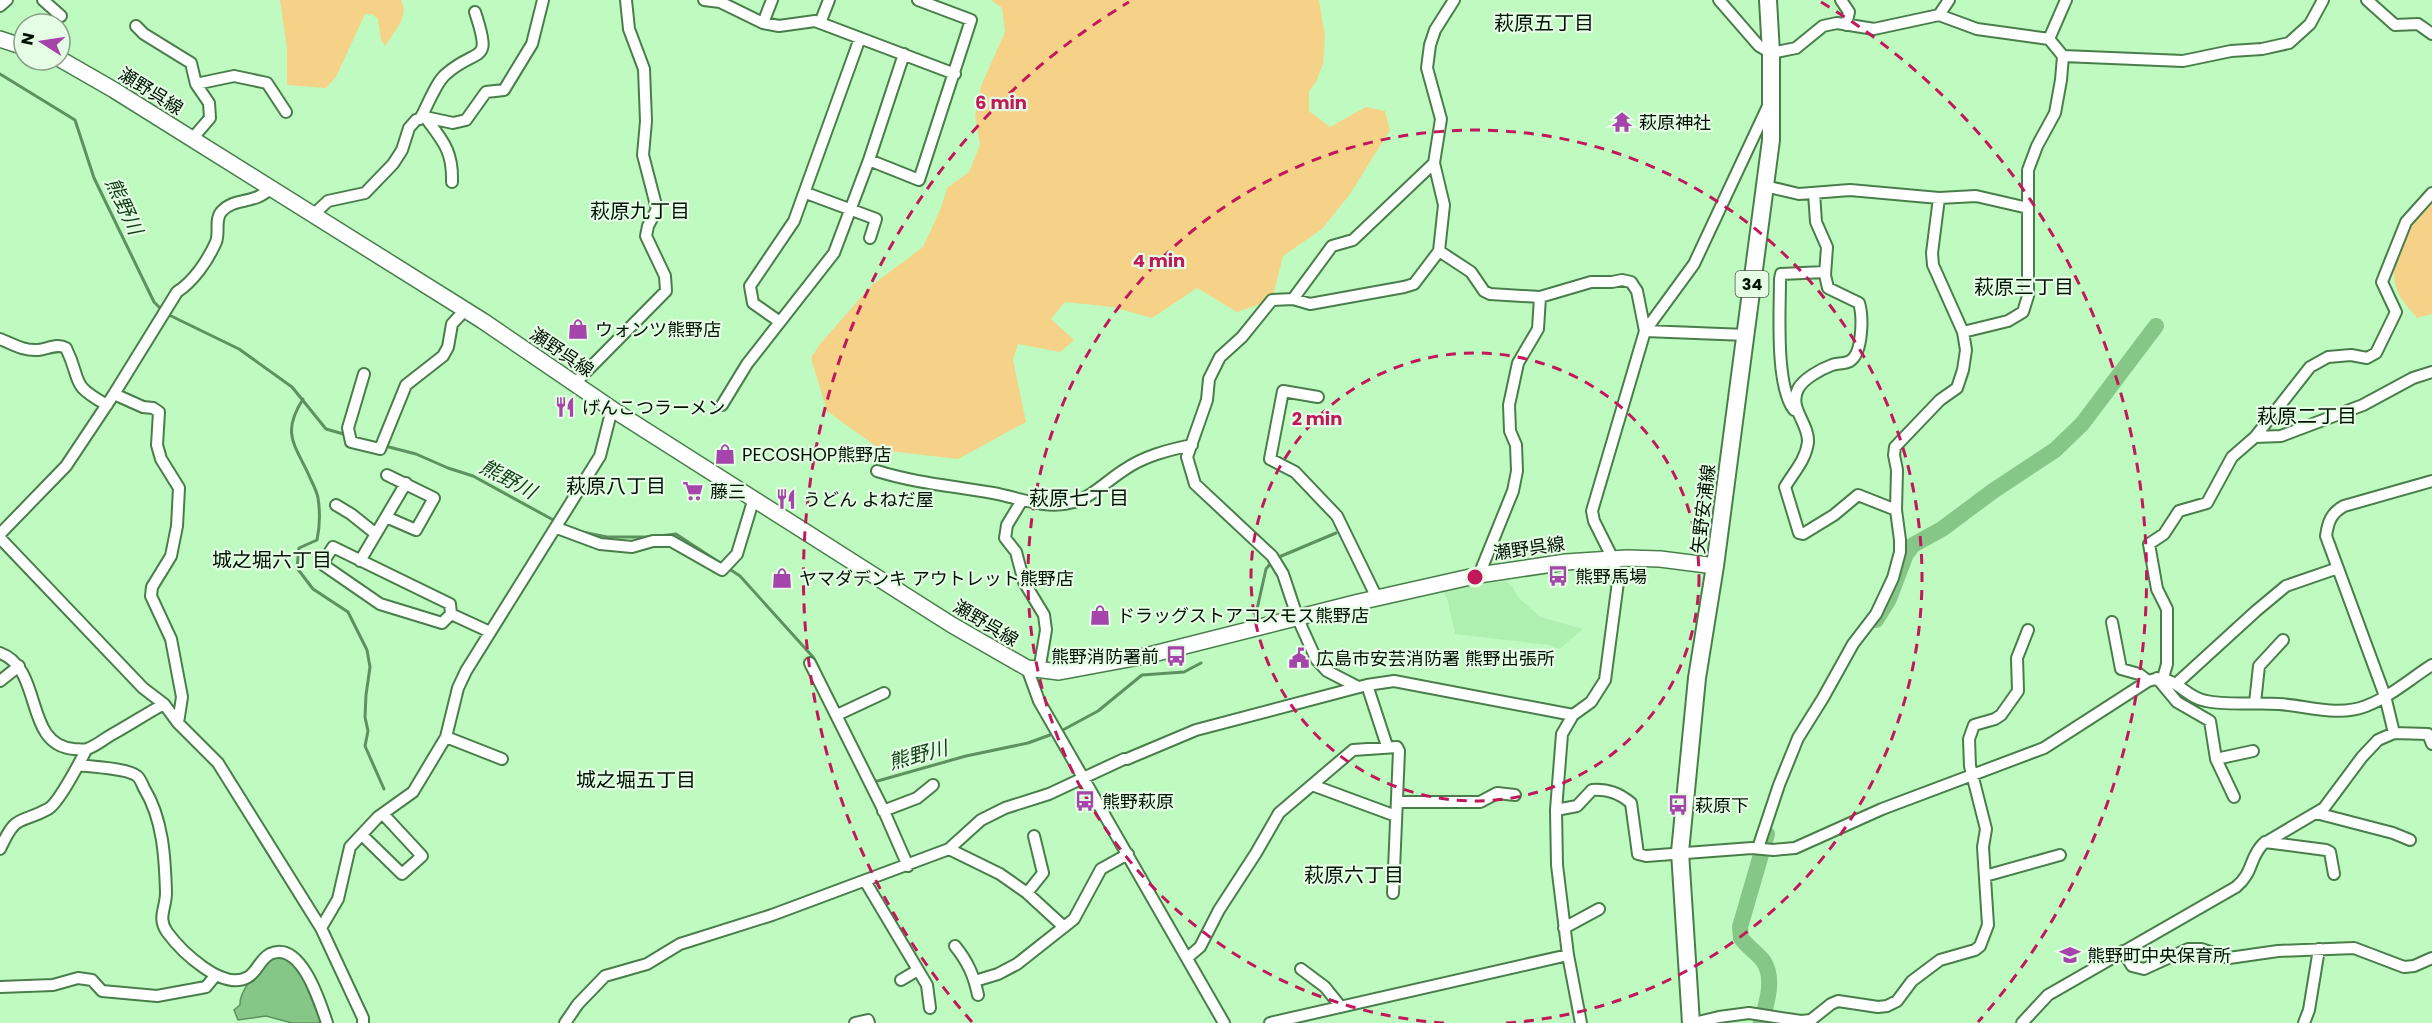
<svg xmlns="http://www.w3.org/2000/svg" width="2432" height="1023" viewBox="0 0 2432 1023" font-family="Poppins,'Noto Sans JP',sans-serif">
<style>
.built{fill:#afefb0}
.green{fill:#f5d287}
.water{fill:#86c788;stroke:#5e9160;stroke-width:1.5}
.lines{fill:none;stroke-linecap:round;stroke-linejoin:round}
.stream{stroke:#5e9160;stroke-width:3}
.river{stroke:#86c788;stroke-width:16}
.street-casing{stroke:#497e4b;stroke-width:14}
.secondary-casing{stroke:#497e4b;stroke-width:18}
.primary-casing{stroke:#497e4b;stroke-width:20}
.street{stroke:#fff;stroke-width:10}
.secondary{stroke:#fff;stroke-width:15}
.primary{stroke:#fff;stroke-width:16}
.ring{fill:none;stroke:#c2185b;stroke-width:3;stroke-dasharray:10 8}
.labels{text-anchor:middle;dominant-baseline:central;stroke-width:4.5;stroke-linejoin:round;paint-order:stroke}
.shield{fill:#e6fde5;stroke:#455846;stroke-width:1.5}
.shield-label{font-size:16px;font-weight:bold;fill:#001202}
.street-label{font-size:18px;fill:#001202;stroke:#e6fde5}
.poi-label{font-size:18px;fill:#001202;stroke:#e6fde5;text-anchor:start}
.neighbourhood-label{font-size:20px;fill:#001202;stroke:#e6fde5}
.water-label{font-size:20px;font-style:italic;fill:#103e16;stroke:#e6fde5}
.centre{fill:#c2185b;stroke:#e6fde5;stroke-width:3}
.ring-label{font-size:18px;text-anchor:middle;font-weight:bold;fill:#c2185b;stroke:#e6fde5;stroke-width:4.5;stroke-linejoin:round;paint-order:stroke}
</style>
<rect width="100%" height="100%" fill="#bffac0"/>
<path class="built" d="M 1506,581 L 1512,586 L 1518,597 L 1540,617 L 1583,629 L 1559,649 L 1549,645 L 1455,634 L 1448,601 L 1443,590 Z"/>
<path class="green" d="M 280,0 L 401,0 C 410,16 394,32 385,46 L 381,40 L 378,19 L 372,14 L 365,14 L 336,77 L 326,88 L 287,85 L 287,49 Z
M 991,0 L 1319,0 L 1325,36 L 1323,64 L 1316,82 L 1309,91 L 1309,111 L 1330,127 L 1366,107 L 1385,111 L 1390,130 L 1350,194 L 1322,229 L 1283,256 L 1272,300 L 1237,312 L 1197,288 L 1152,318 L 1113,307 L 1065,302 L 1051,319 L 1074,340 L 1060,352 L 1018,344 L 1013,360 L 1026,422 L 958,459 L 881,450 L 827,411 L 811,358 L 820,344 L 871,286 L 923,247 L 941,208 L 947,188 L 969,172 L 980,145 L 975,115 L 981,86 L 1005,32 L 1002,8 Z
M 2432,202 L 2432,314 L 2417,318 C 2411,310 2401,301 2398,292 C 2383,257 2409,225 2432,202 Z"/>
<path class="water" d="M 280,955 L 297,963 L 321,1023 L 292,1023 L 266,1016 L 238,1020 L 234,1010 L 240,1005 C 239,990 265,958 280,955 Z"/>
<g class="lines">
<path class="stream" d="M 0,74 L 75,120 L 94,178 L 154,302 L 162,310
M 167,314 L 239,349 L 292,387 L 326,429 L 347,435
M 303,399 C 280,435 296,445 311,480 C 314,486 317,492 318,498 C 320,511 320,526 317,540 L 299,548 L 297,568 L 313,589 L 348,612 L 367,650 L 370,667 L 366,695 L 365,717 L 368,731 L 365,746 L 384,789
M 385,446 L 416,454 L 448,468 L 473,476 L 557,522
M 582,532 L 607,537 L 650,537
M 659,536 L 676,534 L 740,576 L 813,657 L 819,669
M 1279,557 L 1336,533
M 1255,618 L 1266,569 L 1271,563
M 1061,731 L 1098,711 L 1142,675 L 1184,672 L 1201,663
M 873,779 L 874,782 L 966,756 L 1028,743 L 1050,735"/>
<path class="river" d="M 1876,620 L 1889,599 L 1906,554 L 1913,545 L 1942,529 L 1993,491 L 2055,450 L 2082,424 L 2156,326
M 1761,1023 C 1766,1005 1775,980 1764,962 C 1758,953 1747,947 1741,938 L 1740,927 L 1767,834"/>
<g class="street-casing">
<path id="street" d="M 43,0 L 61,16
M 704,0 L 720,2 L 763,23 L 779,26 L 815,21 L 955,74
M 1719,0 L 1759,46 L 1771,53 L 1796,48 L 1823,26 L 1837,23 L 1874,29 L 1939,15 L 1977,29 L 2049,39 L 2063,56 L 2061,80 L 2055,113 L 2037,146 L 2028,170 L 2028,296 L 2023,312 L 2008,321 L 1963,332
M 1841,0 L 1849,12 L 1846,25
M 2367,0 L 2395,25 L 2418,24 L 2432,34
M 0,6 L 7,0
M 1939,15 L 1949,0
M 763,23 L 772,0
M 820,23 L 829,0
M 136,26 L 144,34 L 191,63 L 196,84
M 2049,39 L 2066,0
M 2063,56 L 2183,61 L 2231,51 L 2262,49 L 2289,43 L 2310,24 L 2323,0
M 425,117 C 443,141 453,151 452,182
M 420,119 C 427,107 436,82 446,74 C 478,46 493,66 475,12
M 192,139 L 210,118 L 209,103 L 196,84 L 234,76 L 267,83 L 286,112
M 869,160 L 919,180 L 971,20 L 918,0
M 1765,186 L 1799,194 L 1850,190 L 1939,198 L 1976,196 L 2028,208
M 806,193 L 876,219 L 870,238
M 1814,193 L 1816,222 L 1827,247 L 1825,275 L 1828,288 L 1859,303 C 1863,316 1863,353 1850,361 C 1845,364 1837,363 1832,365 C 1821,369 1803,379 1798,389 C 1788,408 1809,423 1808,442 C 1806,460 1793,473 1785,487 L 1799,533 L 1803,534 L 1834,515 L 1858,495 L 1896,510
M 313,215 L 328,201 L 365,193 L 393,164 L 402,150 L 409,128 L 416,120 L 425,117 L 453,123 L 466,120 L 486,92 L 504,90 L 532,44 L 543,0
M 1439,251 L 1471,272 L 1484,291 L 1490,294 L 1540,297 L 1591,282 L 1612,282 L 1622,280 L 1631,282 L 1637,291 L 1645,331
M 1293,299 L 1332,246 L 1353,240 L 1434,163
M 780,322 L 753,303 L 750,286 L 794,221 L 860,38
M 1645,331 L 1746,335
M 0,339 C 13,344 23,351 38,350 C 48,349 57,343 66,348 C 83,383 68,383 107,405
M 364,374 L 348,428 L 351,442 L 380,449 L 406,385 L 443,356 L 448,347 L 452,324 L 465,310
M 574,384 L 666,291 L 665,276 L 646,236 L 648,226 L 657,209 L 643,155 L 646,121 L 644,69 L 629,29 L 626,0
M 114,394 L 143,407 L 153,408 L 159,412 L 157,445 L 161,459 L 179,488 L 177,526 L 171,556 L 152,587 L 151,596 L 171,639 L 182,697 L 178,723
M 1318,397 L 1283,391 L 1270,459 L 1295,472 L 1337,516 L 1377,598
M 722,405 L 747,364 L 834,253 L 869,160 L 904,54
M 1794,410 C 1775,386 1780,310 1780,279 L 1781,274 L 1825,272
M 2255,437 L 2310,367 L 2328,357 L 2351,355 L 2367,358 L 2376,353 L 2396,312 L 2382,282 L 2406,222 L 2432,193
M 877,471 C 915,483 954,486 993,493 C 1020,498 1046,510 1074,502 C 1092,497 1108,480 1124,470 C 1144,456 1168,450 1192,445
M 1021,502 L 1007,525 L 1005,538 L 1016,552 L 1024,582 L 1044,615 L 1046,630 L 1039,671
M 336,505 L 351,514 L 376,534
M 386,517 L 416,530 L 434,498 L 387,475
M 557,528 L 600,544 L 632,547 L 653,541 L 671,541 L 722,570 L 737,554 L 754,498
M 0,534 L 66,466 L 114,394 L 177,292 C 194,281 208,260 216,242 C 220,232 214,219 222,211 C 235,197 254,205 271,188
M 0,538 L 143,688 L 164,704 L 178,723 L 218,763 L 321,928 L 363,1018 L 363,1023
M 360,561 L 406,483
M 1479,575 L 1513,491 L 1517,471 L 1516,445 L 1510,431 L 1509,405 L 1518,363 L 1538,329 L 1540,297
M 451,614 L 450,604 L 333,547 L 322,564 L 380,604 L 442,623 L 451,614 L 490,632
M 2112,622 L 2121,669 L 2139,674 L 2148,681
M 0,653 C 44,669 23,745 74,749 C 78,749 83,750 87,749 C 96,746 104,739 111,735 C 129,725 146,714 164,704
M 810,663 L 883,809 L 908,866
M 1027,668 L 1039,701 L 1224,1023
M 2157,678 L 2177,702 L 2210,721 L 2216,759 L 2234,797
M 2163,678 L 2167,664 L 2167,609 L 2157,589 L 2149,544 L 2164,534 L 2179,511 L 2207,503 L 2232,457 L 2255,437 L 2281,436 L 2363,405 L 2413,378 L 2432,372
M 0,681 L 19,666
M 2176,684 L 2256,611 L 2286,586 L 2338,568
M 1367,685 L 1387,746
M 1358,687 L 1327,671 L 1316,659 L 1298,619 L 1283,574 L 1272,556 L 1195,484 L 1187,457 L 1207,400 L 1209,379 L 1220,357 L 1242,337 L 1272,300 L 1293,299 L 1310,304 L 1404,287 L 1414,284 L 1439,251 L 1444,205 L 1434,163 L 1441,119 L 1427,68 L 1430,45 L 1435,30 L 1454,0
M 2255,703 L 2259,666 L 2283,640
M 837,715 L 884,693
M 2394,733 L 2385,696 L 2326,536 C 2328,522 2331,513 2344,506 L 2432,481
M 446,737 L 502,759
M 2216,759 L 2253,751
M 79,765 C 91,767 128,768 137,776 C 140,778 142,784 144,788 C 163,819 165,857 166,893 C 166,908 157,918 167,932 C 181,951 223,992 248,977 C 257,972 260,959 270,954 C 301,940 320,1002 327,1023
M 1312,785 L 1396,816
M 1397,802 L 1480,802 L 1497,793 L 1515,795
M 1556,810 L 1577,806 L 1592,790 C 1608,789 1619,793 1631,803 L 1638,854 L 1646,856 L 1752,848 L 1773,850 L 1795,848 L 1882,809 L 2044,748 L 2148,681 C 2175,672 2183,697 2206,701 C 2229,706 2256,702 2279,704 C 2308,706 2338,717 2366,706 C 2390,697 2410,679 2432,665
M 883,811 L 917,798 L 933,785
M 2316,813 L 2393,833 L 2410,840
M 362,835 L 402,874 L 422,856 L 383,814
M 2265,842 L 2326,850 L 2330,852 L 2334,874
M 1758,848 L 1779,785 L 1798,738 L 1823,698 L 1853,644 L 1876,614 L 1893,578 L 1900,552 L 1900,540 L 1896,510 L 1897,470 L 1894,455 L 1895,447 L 1940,400 L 1957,388 L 1963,370 L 1966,350 L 1963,332 L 1933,265 L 1932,253 L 1939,198
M 0,849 C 17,812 19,825 48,809 C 58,804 80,762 86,750
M 949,849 L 1000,874 L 1027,893 L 1064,927
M 1985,876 L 2060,855
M 865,881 L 927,985 L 930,1008
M 1027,893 L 1043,873 L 1034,836
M 321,928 L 338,899 L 350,847 L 378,817 L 413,792 L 446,737 L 458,688 L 466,671 L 600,456 L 612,409
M 1564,928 L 1599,909
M 955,946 C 968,962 974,976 978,995
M 2123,951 L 2132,966 L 2144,969 L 2188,949 L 2201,949 L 2229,958 L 2278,951 L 2354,948 L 2404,967 L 2414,966 L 2432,958
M 1187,958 L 1200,947 L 1219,910 L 1256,853 L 1279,813 L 1353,750 L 1397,747 L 1399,751 L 1393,893
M 1301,969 L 1325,987 L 1341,1007
M 901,980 L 918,970
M 975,981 L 998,974 L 1017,964 L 1074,919 L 1101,869 L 1128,854
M 0,987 L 53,985 L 78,978 L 92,980 L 102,991 L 157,996 L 206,987 L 215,976
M 565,1023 L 578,1004 L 605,976 L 647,964 L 680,944 L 772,915 L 949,849 L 981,820 L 1005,808 L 1049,794 L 1124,759 L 1127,759 L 1196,730 L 1367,685 L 1394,681 L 1573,715
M 855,1023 L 868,1020 L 869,1023
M 1270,1023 L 1568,955
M 1581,1023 L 1568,955 L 1557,865 L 1556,810 L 1562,734 L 1573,715 L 1591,702 L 1605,680 L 1618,582 L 1613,559 L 1594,521 L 1592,511 L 1645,331 L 1694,264 L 1768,106
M 1694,1023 L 1719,1017 L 1749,1013 L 1801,1021 L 1811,1020 L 1831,1004 L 1838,1001 L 1878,1007 L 1887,1006 L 1897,1001 L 1912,981 L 1940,960 L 1975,950 L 1980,946 L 1988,925 L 1983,847 L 1986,829 L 1970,766 L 1969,739 L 1974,725 L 1995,719 L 2001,715 L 2018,691 L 2017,658 L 2028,630
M 2022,1023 L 2048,995 L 2236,887 C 2254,872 2249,858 2263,844 L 2324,808 L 2362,757 L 2378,740 L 2394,733 L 2428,734 L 2432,744
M 2304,1023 L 2309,1010 L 2319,949"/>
</g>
<g class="secondary-casing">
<path id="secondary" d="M 0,39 L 24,47
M 60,59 L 114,90 L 483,321 L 612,409 L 952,625 L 1027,668 L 1059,672 L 1145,656 L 1359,602 L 1479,575 L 1566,562 L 1627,558 L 1660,559 L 1715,566"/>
</g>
<g class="primary-casing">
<path id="primary" d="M 1691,1023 L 1680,852 L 1697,678 L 1715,566 L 1771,140 L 1771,53 L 1768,0"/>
</g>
<use href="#street" class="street"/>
<use href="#secondary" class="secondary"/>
<use href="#primary" class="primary"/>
</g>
<g class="ring">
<circle cx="1475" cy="577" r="224"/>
<path d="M1444 1023A447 447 0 1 1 1506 1023"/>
<path d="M972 1022A671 671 0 0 1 1129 2M1821 2A671 671 0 0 1 1978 1022"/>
</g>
<defs>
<g id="temple-bare" transform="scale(1.62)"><path d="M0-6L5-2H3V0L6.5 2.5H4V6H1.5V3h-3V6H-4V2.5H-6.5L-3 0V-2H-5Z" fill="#a544ab" stroke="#e6fde5" stroke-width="2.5" paint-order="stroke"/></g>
<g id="shop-bare" transform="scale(1.62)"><path d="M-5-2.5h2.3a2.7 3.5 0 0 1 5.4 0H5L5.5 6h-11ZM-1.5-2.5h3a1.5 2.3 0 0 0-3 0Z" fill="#a544ab" stroke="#e6fde5" stroke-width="2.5" paint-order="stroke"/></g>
<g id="restaurant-bare" transform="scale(1.62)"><path d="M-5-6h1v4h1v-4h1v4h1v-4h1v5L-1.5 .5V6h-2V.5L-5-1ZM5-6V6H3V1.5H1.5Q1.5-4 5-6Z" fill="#a544ab" stroke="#e6fde5" stroke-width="2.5" paint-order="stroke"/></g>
<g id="supermarket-bare" transform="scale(1.62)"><path d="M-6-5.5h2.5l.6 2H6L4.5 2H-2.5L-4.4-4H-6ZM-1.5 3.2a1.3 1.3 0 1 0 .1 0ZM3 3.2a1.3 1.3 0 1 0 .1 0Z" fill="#a544ab" stroke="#e6fde5" stroke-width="2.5" paint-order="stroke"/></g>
<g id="bus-bare" transform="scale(1.62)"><path d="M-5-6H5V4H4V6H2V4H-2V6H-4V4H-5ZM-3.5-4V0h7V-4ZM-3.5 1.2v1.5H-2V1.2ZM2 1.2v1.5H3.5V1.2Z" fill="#a544ab" stroke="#e6fde5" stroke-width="2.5" paint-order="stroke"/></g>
<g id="civic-bare" transform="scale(1.62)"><path d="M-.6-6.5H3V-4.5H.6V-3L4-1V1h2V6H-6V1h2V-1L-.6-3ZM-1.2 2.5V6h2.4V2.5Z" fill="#a544ab" stroke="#e6fde5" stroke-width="2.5" paint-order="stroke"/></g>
<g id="school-bare" transform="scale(1.62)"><path d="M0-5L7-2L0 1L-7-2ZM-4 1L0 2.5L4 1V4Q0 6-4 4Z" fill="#a544ab" stroke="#e6fde5" stroke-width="2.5" paint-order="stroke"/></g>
</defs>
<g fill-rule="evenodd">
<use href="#temple-bare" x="1622" y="122"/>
<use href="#shop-bare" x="578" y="329"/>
<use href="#restaurant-bare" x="565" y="407"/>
<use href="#shop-bare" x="725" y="454"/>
<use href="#supermarket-bare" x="693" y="491"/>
<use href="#restaurant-bare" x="786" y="499"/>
<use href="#bus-bare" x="1558" y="576"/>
<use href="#shop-bare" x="782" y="578"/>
<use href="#shop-bare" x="1100" y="615"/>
<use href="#bus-bare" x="1176" y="656"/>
<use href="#civic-bare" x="1299" y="658"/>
<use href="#bus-bare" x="1085" y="801"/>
<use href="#bus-bare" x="1678" y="805"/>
<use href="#school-bare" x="2070" y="955"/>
</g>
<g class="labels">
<rect class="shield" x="1735.5" y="271" width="33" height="26" rx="4.5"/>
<g class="shield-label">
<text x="1752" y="284">34</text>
</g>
<g class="street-label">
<text transform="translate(151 91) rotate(32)">瀬野呉線</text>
<text transform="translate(562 352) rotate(34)">瀬野呉線</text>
<text transform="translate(1703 509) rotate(-83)">矢野安浦線</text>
<text transform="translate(1529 548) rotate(-8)">瀬野呉線</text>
<text transform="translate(986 623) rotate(31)">瀬野呉線</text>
</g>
<g class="poi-label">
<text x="1639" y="122">萩原神社</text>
<text x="595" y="329">ウォンツ熊野店</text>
<text x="582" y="407">げんこつラーメン</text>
<text x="742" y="454">PECOSHOP熊野店</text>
<text x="710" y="491">藤三</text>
<text x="803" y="499">うどん よねだ屋</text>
<text x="1575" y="576">熊野馬場</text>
<text x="799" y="578">ヤマダデンキ アウトレット熊野店</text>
<text x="1117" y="615">ドラッグストアコスモス熊野店</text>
<text x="1159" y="656" text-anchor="end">熊野消防署前</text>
<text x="1316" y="658">広島市安芸消防署 熊野出張所</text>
<text x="1102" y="801">熊野萩原</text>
<text x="1695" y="805">萩原下</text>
<text x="2087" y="955">熊野町中央保育所</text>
</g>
<g class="neighbourhood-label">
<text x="1544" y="23">萩原五丁目</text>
<text x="640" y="211">萩原九丁目</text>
<text x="2024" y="287">萩原三丁目</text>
<text x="2307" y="416">萩原二丁目</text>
<text x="616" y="486">萩原八丁目</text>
<text x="1079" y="498">萩原七丁目</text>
<text x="272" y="560">城之堀六丁目</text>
<text x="636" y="780">城之堀五丁目</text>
<text x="1354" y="875">萩原六丁目</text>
</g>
<g class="water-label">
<text transform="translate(124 206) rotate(65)">熊野川</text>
<text transform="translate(508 479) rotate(28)">熊野川</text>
<text transform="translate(918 755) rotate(-15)">熊野川</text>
</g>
</g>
<circle cx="1475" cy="577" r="9" class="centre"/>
<g class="ring-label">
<text x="1001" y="109">6 min</text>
<text x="1159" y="267">4 min</text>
<text x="1317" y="425">2 min</text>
</g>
<g transform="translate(42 42) rotate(282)"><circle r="28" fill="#e6fde5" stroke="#8a9f8a" stroke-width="1.5"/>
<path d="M0-4.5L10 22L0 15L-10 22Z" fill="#a544ab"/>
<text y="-9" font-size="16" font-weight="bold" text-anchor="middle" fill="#001202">N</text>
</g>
</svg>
